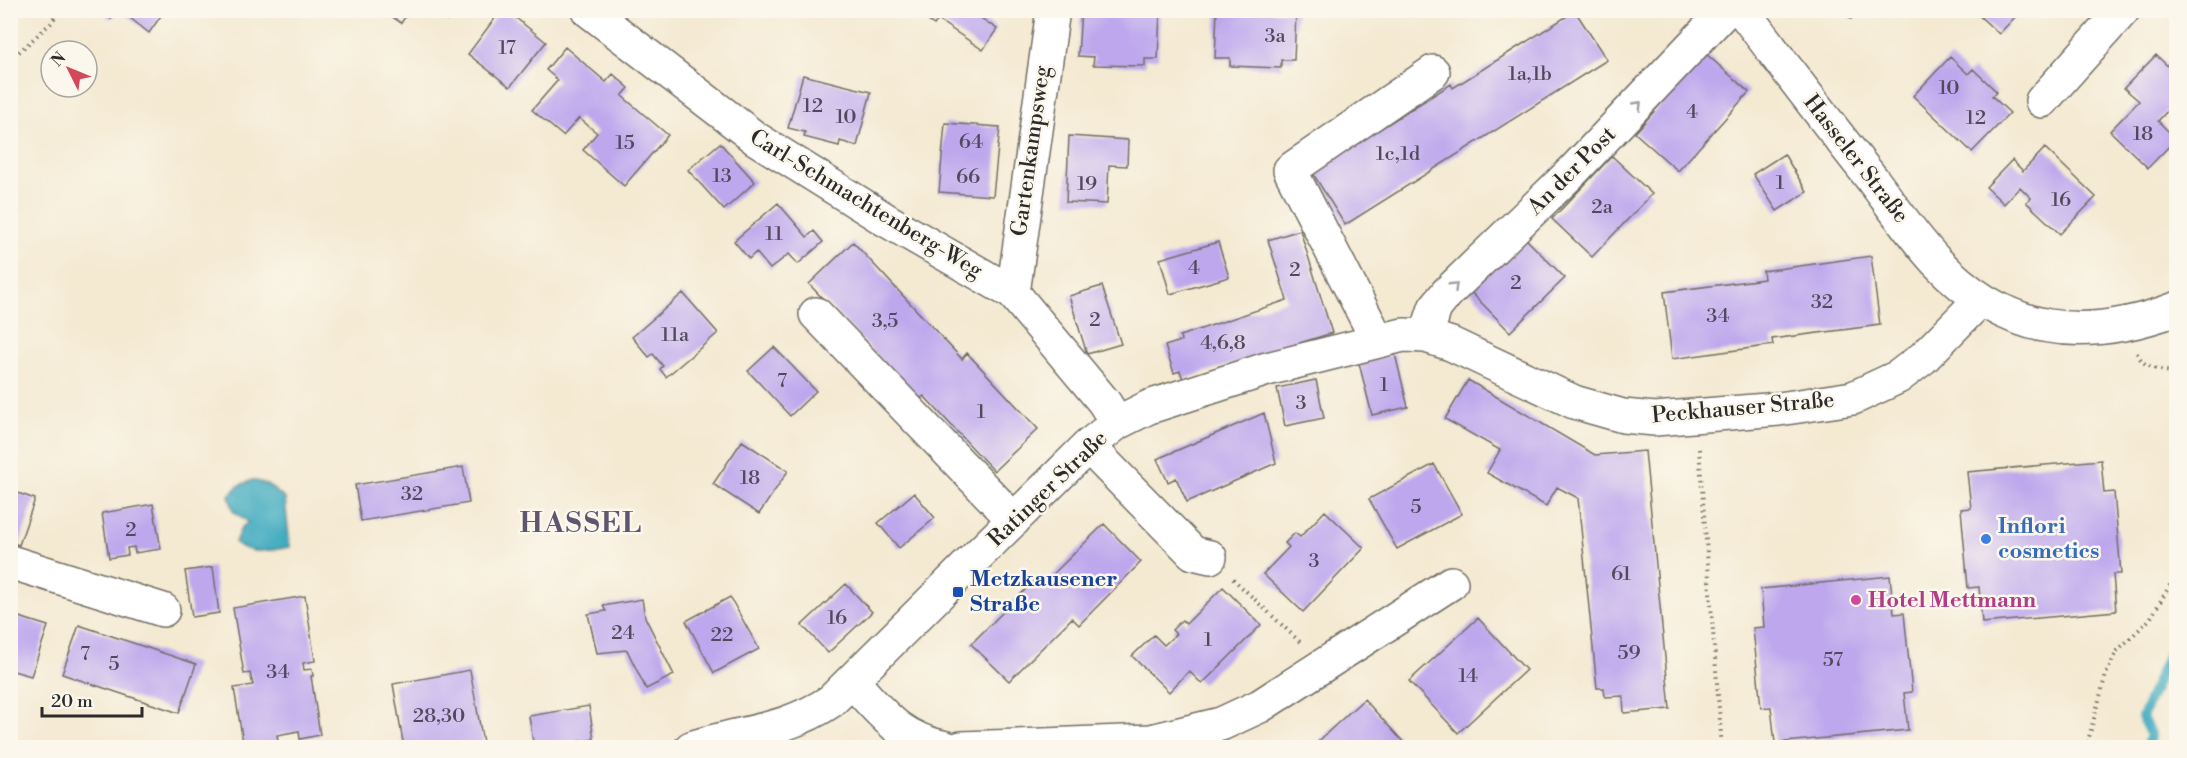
<svg xmlns="http://www.w3.org/2000/svg" width="2187" height="758" viewBox="0 0 2187 758" font-family="'Libre Bodoni',serif">
<style>
.water{fill:#40abc0;stroke:#366b76;stroke-width:1.5}
.lines{fill:none;stroke-linecap:round;stroke-linejoin:round}
.stream{stroke:#40abc0;stroke-width:10}
.building{fill:#bea7ed}
.minor-casing{stroke:#716e65;stroke-width:36}
.path{stroke:#716e65;stroke-width:4;stroke-dasharray:1.5 4.5;stroke-linecap:butt}
.minor{stroke:#fff;stroke-width:33}
.oneway{stroke:#a0a0a0}
.shop-dot{fill:#3f7fe0;stroke:#fbf7ec;stroke-width:2}
.transit-dot{fill:#1a4fb4;stroke:#fbf7ec;stroke-width:2}
.hotel-dot{fill:#d1479c;stroke:#fbf7ec;stroke-width:2}
.labels{text-anchor:middle;dominant-baseline:central;stroke-width:5;stroke-linejoin:round;paint-order:stroke}
.number-label{font-size:20px;fill:#504a5c}
.street-label{font-size:22px;fill:#2b2b2b;stroke:#fbf7ec}
.shop-label{font-size:22px;font-weight:bold;fill:#366cbe;stroke:#fbf7ec;text-anchor:start}
.transit-label{font-size:22px;font-weight:bold;fill:#164399;stroke:#fbf7ec;text-anchor:start}
.hotel-label{font-size:22px;font-weight:bold;fill:#b23c85;stroke:#fbf7ec;text-anchor:start}
.district-label{font-size:28px;font-weight:bold;letter-spacing:1.5px;fill:#5e566f;stroke:#fbf7ec}
</style>
<rect width="100%" height="100%" fill="#fbf7ec"/>
<filter id="ink" filterUnits="userSpaceOnUse"><feTurbulence type="fractalNoise" baseFrequency=".0167" numOctaves="2"/><feDisplacementMap in="SourceGraphic" scale="12" xChannelSelector="R" yChannelSelector="G"/><feConvolveMatrix kernelMatrix="1 2 1 2 8 2 1 2 1" color-interpolation-filters="sRGB"/></filter>
<filter id="wash" filterUnits="userSpaceOnUse"><feTurbulence type="fractalNoise" baseFrequency=".008" numOctaves="4" result="noise"/><feDisplacementMap in="SourceGraphic" scale="24" xChannelSelector="R" yChannelSelector="G"/><feGaussianBlur stdDeviation="1.35" result="paint"/><feColorMatrix in="noise" values="0 0 0 0 0 0 0 0 0 0 0 0 0 0 0 0 0 1.4 0 .05"/><feComposite in="paint" operator="in"/></filter>
<g filter="url(#wash)">
<rect width="100%" height="100%" fill="#f4e9d1"/>
<path class="water" d="M 252,480 L 267,484 L 285,499 L 290,547 C 271,550 250,557 235,542 L 241,528 L 248,522 L 233,511 L 229,495 L 238,486 Z"/>
<g class="lines">
<path class="stream" d="M 2145,748 L 2151,736 L 2142,717 L 2176,637"/>
</g>
<g id="blocks">
<path class="building" d="M 100,10 L 119,10 L 111,19 Z
M 120,10 L 165,10 L 149,33 Z
M 383,10 L 410,10 L 401,23 Z
M 431,10 L 454,10 L 447,21 Z
M 501,10 L 506,10 L 546,42 L 510,87 L 468,54 Z
M 912,10 L 969,10 L 997,29 L 983,50 L 938,20 L 934,25 Z
M 1081,10 L 1160,11 L 1158,59 L 1145,59 L 1145,66 L 1093,65 L 1094,57 L 1078,56 Z
M 1217,10 L 1296,12 L 1294,60 L 1281,60 L 1281,68 L 1255,67 L 1230,66 L 1230,58 L 1215,58 Z
M 1842,10 L 1860,10 L 1851,19 Z
M 1973,10 L 2012,10 L 2017,15 L 1999,34 Z
M 1575,11 L 1607,60 L 1345,225 L 1312,172 L 1451,84 L 1453,88 Z
M 565,47 L 606,82 L 613,74 L 629,88 L 622,96 L 668,135 L 624,186 L 583,150 L 597,133 L 579,118 L 563,136 L 532,110 L 558,80 L 546,70 Z
M 1705,53 L 1749,92 L 1678,171 L 1635,133 Z
M 2156,55 L 2176,74 L 2176,113 L 2171,107 L 2158,121 L 2176,139 L 2148,168 L 2110,131 L 2139,101 L 2124,88 Z
M 1950,57 L 1968,74 L 1973,69 L 1997,92 L 1992,96 L 2010,113 L 1972,152 L 1913,96 Z
M 803,75 L 871,92 L 857,146 L 840,141 L 839,146 L 804,137 L 805,132 L 788,128 Z
M 945,123 L 1000,127 L 993,196 L 939,192 Z
M 1069,136 L 1128,140 L 1127,166 L 1109,165 L 1107,204 L 1066,202 Z
M 720,143 L 755,182 L 724,210 L 688,170 Z
M 2045,148 L 2096,197 L 2060,234 L 2026,202 L 2031,198 L 2020,187 L 2004,204 L 1986,187 L 2012,160 L 2023,171 Z
M 1784,154 L 1807,192 L 1777,211 L 1753,174 Z
M 1612,156 L 1652,194 L 1592,257 L 1552,219 Z
M 778,203 L 807,237 L 814,231 L 823,242 L 798,264 L 789,254 L 770,269 L 756,252 L 749,259 L 734,241 Z
M 1300,230 L 1332,333 L 1183,379 L 1180,371 L 1174,373 L 1165,346 L 1181,341 L 1180,336 L 1287,300 L 1268,240 Z
M 1521,234 L 1565,278 L 1510,332 L 1466,287 Z
M 853,242 L 962,359 L 967,353 L 1038,429 L 994,471 L 924,396 L 918,400 L 809,284 Z
M 1218,242 L 1229,277 L 1170,294 L 1160,259 Z
M 1871,256 L 1880,325 L 1772,339 L 1773,345 L 1672,359 L 1664,292 L 1764,279 L 1763,271 Z
M 1102,286 L 1121,344 L 1087,354 L 1069,296 Z
M 683,293 L 718,333 L 666,377 L 660,369 L 663,366 L 653,354 L 649,357 L 632,337 Z
M 774,347 L 816,391 L 790,416 L 748,371 Z
M 1395,354 L 1408,407 L 1372,415 L 1359,363 Z
M 1316,380 L 1324,418 L 1285,426 L 1277,388 Z
M 1468,380 L 1595,455 L 1645,451 L 1670,709 L 1624,713 L 1623,696 L 1605,697 L 1604,688 L 1597,688 L 1578,498 L 1557,487 L 1546,506 L 1487,473 L 1500,450 L 1445,419 Z
M 1264,413 L 1276,463 L 1187,502 L 1176,478 L 1168,482 L 1157,459 Z
M 742,441 L 788,471 L 759,514 L 713,484 Z
M 2101,460 L 2104,493 L 2114,492 L 2121,574 L 2113,574 L 2116,611 L 1982,623 L 1979,587 L 1968,588 L 1961,509 L 1971,508 L 1967,472 Z
M 1434,464 L 1462,514 L 1397,549 L 1369,499 Z
M 463,467 L 469,503 L 361,521 L 355,485 Z
M 15,492 L 35,499 L 19,545 L 10,542 L 10,495 Z
M 914,493 L 935,518 L 899,548 L 878,523 Z
M 153,504 L 161,549 L 135,553 L 134,547 L 127,548 L 128,555 L 109,558 L 102,513 Z
M 1325,511 L 1364,548 L 1303,612 L 1263,574 L 1289,547 L 1285,543 L 1295,533 L 1300,537 Z
M 1104,524 L 1141,562 L 1079,625 L 1072,618 L 1009,681 L 971,644 L 1035,580 L 1041,586 Z
M 213,567 L 219,613 L 192,617 L 185,571 Z
M 1890,576 L 1894,614 L 1904,613 L 1912,692 L 1904,693 L 1908,730 L 1775,743 L 1771,707 L 1761,708 L 1753,628 L 1764,627 L 1761,589 Z
M 846,584 L 872,612 L 828,653 L 802,625 Z
M 1223,587 L 1261,625 L 1202,684 L 1189,671 L 1169,692 L 1132,656 L 1154,635 L 1164,645 L 1176,634 L 1172,630 L 1182,620 L 1186,624 Z
M 305,596 L 315,661 L 303,663 L 304,670 L 312,669 L 313,676 L 311,676 L 320,735 L 300,739 L 299,731 L 277,735 L 278,742 L 244,748 L 234,688 L 253,685 L 250,673 L 244,674 L 233,608 Z
M 730,597 L 759,649 L 714,673 L 686,621 Z
M 642,599 L 645,617 L 674,675 L 646,689 L 627,650 L 597,653 L 588,614 L 606,611 L 603,606 Z
M 10,614 L 48,626 L 31,676 L 10,670 Z
M 1478,618 L 1526,670 L 1458,733 L 1409,681 Z
M 79,625 L 196,664 L 179,713 L 62,674 Z
M 470,670 L 484,748 L 404,748 L 393,684 Z
M 1364,699 L 1407,746 L 1312,748 L 1328,732 Z
M 589,706 L 594,739 L 534,748 L 529,716 Z"/>
</g>
</g>
<g filter="url(#ink)">
<use href="#blocks" fill-opacity="0" stroke="#716e65" stroke-width="1.5"/>
<g class="lines">
<g class="minor-casing">
<path id="minor" d="M 588,10 L 755,138 L 886,220 L 1013,293 L 1104,402 L 1117,423
M 1742,10 C 1785,67 1828,124 1872,179 C 1893,207 1913,236 1936,261 C 2007,336 2084,343 2176,309
M 2042,101 L 2123,10
M 1013,293 L 1053,10
M 816,314 L 1014,520
M 1426,336 L 1435,308 L 1447,293 L 1574,170 L 1726,10
M 1378,341 L 1290,170 L 1433,72
M 1088,446 L 1193,553 L 1210,557
M 10,562 L 163,610
M 853,682 C 883,715 900,739 946,748
M 691,748 C 742,731 785,732 831,701 L 1088,446 L 1117,423 L 1149,407 L 1267,369 L 1403,335 L 1426,336 L 1451,344 L 1574,402 L 1623,416 L 1655,419 L 1779,409 L 1853,398 L 1898,377 L 1923,358 L 1981,299
M 961,748 L 1151,741 L 1221,724 L 1260,706 L 1451,583"/>
</g>
<path class="path" d="M 10,60 L 51,23 L 60,10
M 2137,353 C 2144,369 2161,371 2176,372
M 1699,449 L 1722,748
M 1233,579 L 1300,642
M 2086,748 L 2106,674 L 2117,651 L 2150,619 L 2176,575"/>
<use href="#minor" class="minor"/>
</g>
<defs><path id="oneway-chevron" d="M-2-3.5L2.5 0L-2 3.5" fill="none" stroke-width="1.6" stroke-linecap="round" stroke-linejoin="round" transform="scale(1.5)"/></defs>
<g class="oneway">
<use href="#oneway-chevron" transform="translate(1638 105) rotate(-46)"/>
<use href="#oneway-chevron" transform="translate(1454 286) rotate(-44)"/>
</g>
</g>
<circle class="shop-dot" cx="1986" cy="539" r="6"/>
<rect class="transit-dot" x="952" y="586" width="12" height="12" rx="3"/>
<circle class="hotel-dot" cx="1856" cy="600" r="6"/>
<g class="labels">
<g class="number-label">
<text x="1275" y="36">3a</text>
<text x="507" y="48">17</text>
<text x="1530" y="74">1a,1b</text>
<text x="1949" y="88">10</text>
<text x="813" y="106">12</text>
<text x="1692" y="112">4</text>
<text x="846" y="117">10</text>
<text x="1976" y="118">12</text>
<text x="2143" y="134">18</text>
<text x="971" y="142">64</text>
<text x="625" y="143">15</text>
<text x="1398" y="154">1c,1d</text>
<text x="722" y="176">13</text>
<text x="968" y="177">66</text>
<text x="1780" y="183">1</text>
<text x="1087" y="184">19</text>
<text x="2061" y="200">16</text>
<text x="1602" y="207">2a</text>
<text x="774" y="234">11</text>
<text x="1194" y="268">4</text>
<text x="1295" y="270">2</text>
<text x="1516" y="283">2</text>
<text x="1822" y="302">32</text>
<text x="1718" y="316">34</text>
<text x="1095" y="320">2</text>
<text x="885" y="321">3,5</text>
<text x="675" y="335">11a</text>
<text x="1223" y="343">4,6,8</text>
<text x="782" y="381">7</text>
<text x="1384" y="385">1</text>
<text x="1301" y="403">3</text>
<text x="981" y="412">1</text>
<text x="750" y="478">18</text>
<text x="412" y="494">32</text>
<text x="1416" y="507">5</text>
<text x="131" y="530">2</text>
<text x="1314" y="561">3</text>
<text x="1621" y="574">61</text>
<text x="837" y="618">16</text>
<text x="623" y="633">24</text>
<text x="722" y="635">22</text>
<text x="1208" y="640">1</text>
<text x="1629" y="653">59</text>
<text x="85" y="654">7</text>
<text x="1833" y="660">57</text>
<text x="114" y="664">5</text>
<text x="278" y="672">34</text>
<text x="1468" y="676">14</text>
<text x="439" y="716">28,30</text>
</g>
<g class="street-label">
<text transform="translate(1031 151) rotate(-82)">Gartenkampsweg</text>
<text transform="translate(1856 159) rotate(52)">Hasseler Straße</text>
<text transform="translate(1572 171) rotate(-45)">An der Post</text>
<text transform="translate(866 204) rotate(31)">Carl-Schmachtenberg-Weg</text>
<text transform="translate(1743 408) rotate(-5)">Peckhauser Straße</text>
<text transform="translate(1048 489) rotate(-44)">Ratinger Straße</text>
</g>
<g class="shop-label">
<text x="1998" y="526">Inflori<tspan x="1998" dy="25">cosmetics</tspan></text>
</g>
<g class="transit-label">
<text x="970" y="579">Metzkausener<tspan x="970" dy="25">Straße</tspan></text>
</g>
<g class="hotel-label">
<text x="1868" y="600">Hotel Mettmann</text>
</g>
<g class="district-label">
<text x="581" y="523">HASSEL</text>
</g>
</g>
<rect width="2187" height="758" fill="none" stroke="#fbf7ec" stroke-width="36"/>
<g transform="translate(69 69) rotate(313)"><circle r="28" fill="#fbf7ec" stroke="#a8a59f" stroke-width="1.5"/>
<path d="M0-4.5L10 22L0 15L-10 22Z" fill="#d1495b"/>
<text y="-9" font-size="16" font-weight="bold" text-anchor="middle" fill="#2b2b2b">N</text>
</g>
<path d="M42 707v9h100v-9" fill="none" stroke="#2b2b2b" stroke-width="3"/>
<text x="51" y="707" font-size="18" fill="#2b2b2b" stroke="#fbf7ec" stroke-width="4.5" paint-order="stroke">20 m</text>
</svg>
